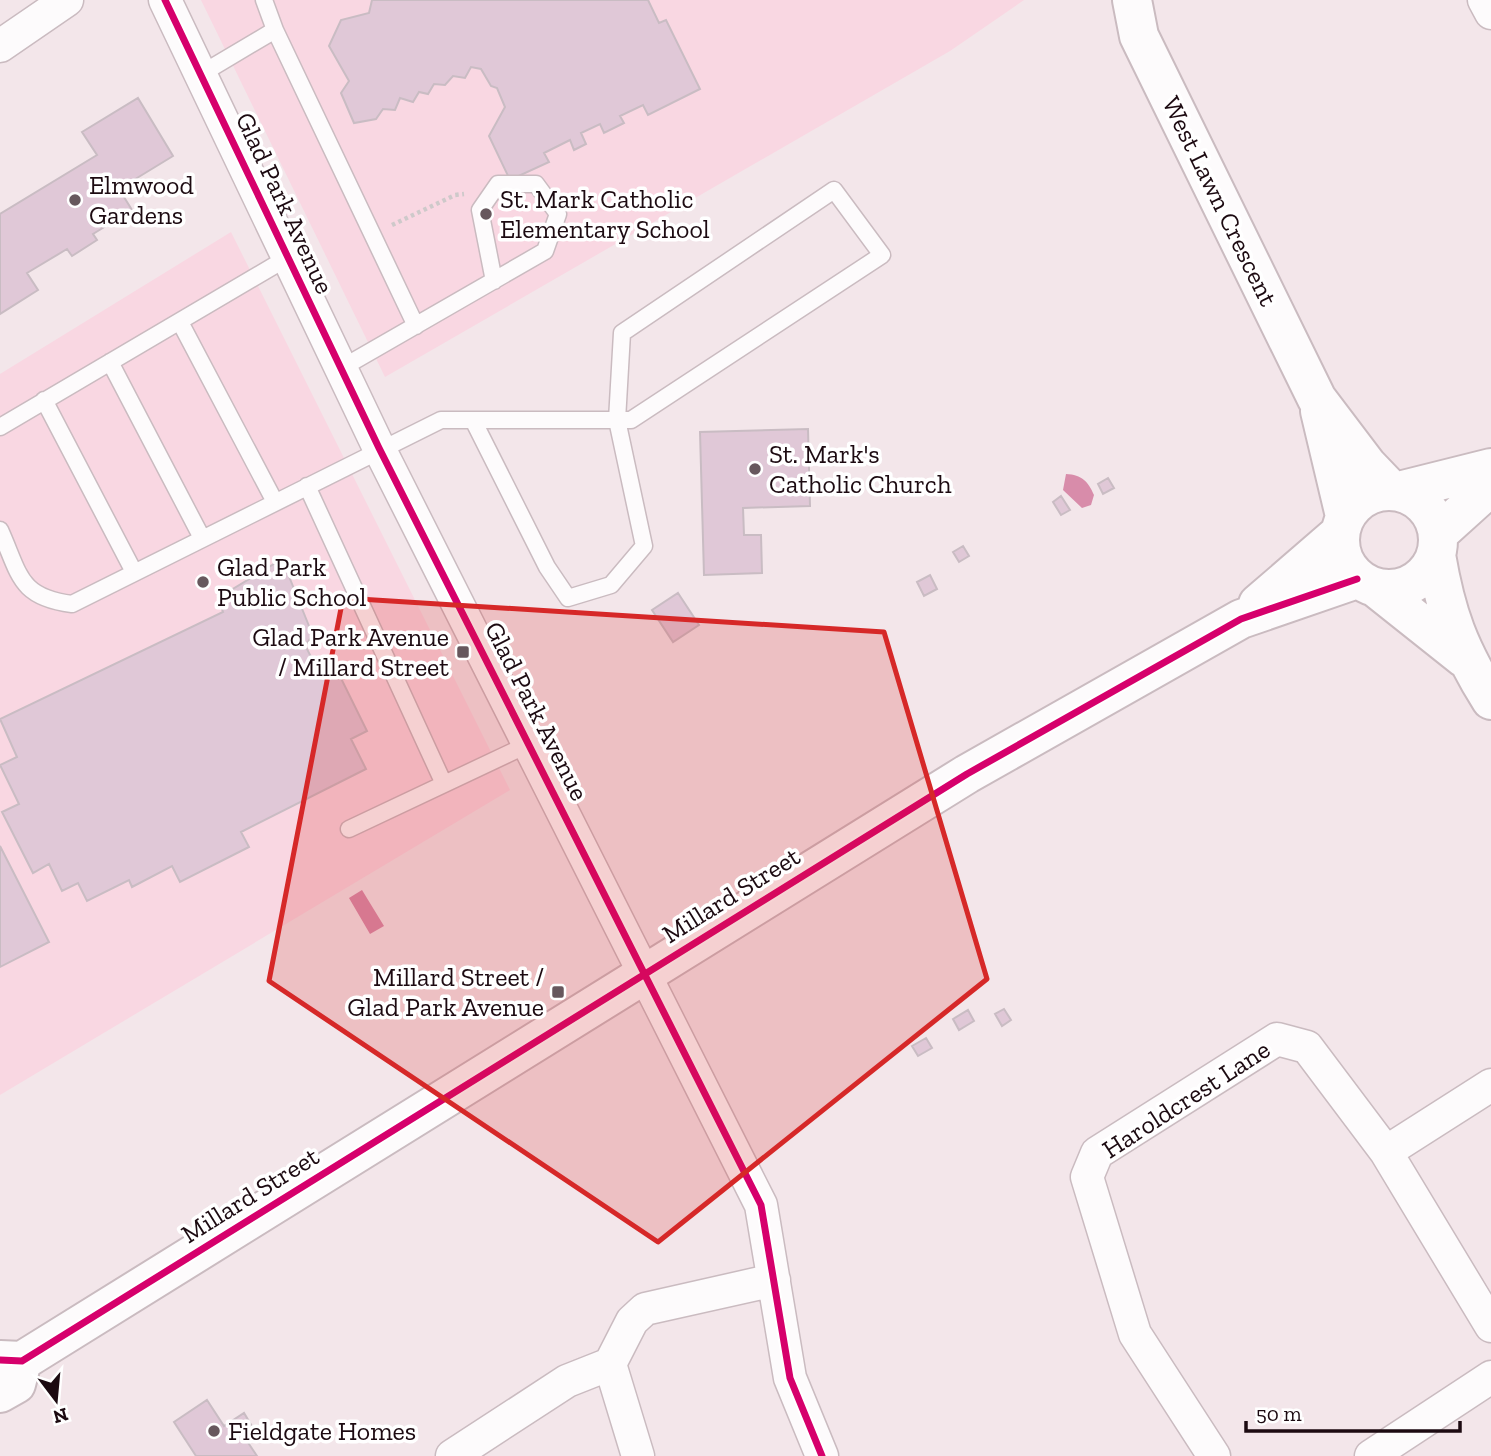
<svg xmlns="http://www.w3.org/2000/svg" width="1491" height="1456" viewBox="0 0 1491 1456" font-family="'Zilla Slab',serif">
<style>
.built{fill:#f9d7e2}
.water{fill:#d88caa}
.building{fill:#e0c8d7;stroke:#c9bcc3;stroke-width:2}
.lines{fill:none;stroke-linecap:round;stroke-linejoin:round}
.service-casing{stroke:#cabbc0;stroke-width:19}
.minor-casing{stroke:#cabbc0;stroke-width:35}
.tertiary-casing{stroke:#cabbc0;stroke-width:42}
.path{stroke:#cec9ca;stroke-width:4.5;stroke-dasharray:3.5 3.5;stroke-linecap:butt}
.service{stroke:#fdfbfc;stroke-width:16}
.minor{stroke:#fdfbfc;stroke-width:32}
.tertiary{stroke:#fdfbfc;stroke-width:38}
.cycleway-casing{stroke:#fff;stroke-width:11}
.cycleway{stroke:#d6006c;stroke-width:7}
.marked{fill:#d62828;fill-opacity:0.2;stroke:#d62828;stroke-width:5;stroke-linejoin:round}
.poi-dot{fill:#67575d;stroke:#fff;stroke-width:2.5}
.labels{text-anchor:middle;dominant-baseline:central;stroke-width:7;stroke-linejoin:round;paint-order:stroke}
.poi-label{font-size:26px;fill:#1c0a11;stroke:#fff;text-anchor:start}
.street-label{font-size:26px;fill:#1c0a11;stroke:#fff}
</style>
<rect width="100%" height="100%" fill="#f3e6ea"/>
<path class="built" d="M 201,0 L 1024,0 L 950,51 L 385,377 Z
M 231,232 L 510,790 L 0,1095 L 0,374 Z"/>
<path class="water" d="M 1066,474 C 1082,475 1088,481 1094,495 L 1091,505 L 1082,508 L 1063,490 Z
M 362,890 L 384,926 L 370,934 L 349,898 Z"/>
<path class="building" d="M 372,0 L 648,0 L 659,23 L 666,20 L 700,89 L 648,115 L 643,105 L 620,116 L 624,123 L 604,133 L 600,124 L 581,133 L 586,144 L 574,150 L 570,140 L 544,153 L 549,162 L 510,180 L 489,136 L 505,107 L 497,88 L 491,86 L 481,69 L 471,67 L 465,78 L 453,76 L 445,85 L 434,84 L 428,94 L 419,92 L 413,102 L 400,98 L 395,110 L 383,109 L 376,119 L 354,123 L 341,93 L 349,81 L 329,46 L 341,20 L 369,13 Z
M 138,98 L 173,156 L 119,189 L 132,210 L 93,234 L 97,240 L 72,256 L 67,249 L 27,273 L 38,290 L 0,314 L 0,214 L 97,155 L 82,132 Z
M 808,429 L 810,506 L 743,508 L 744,535 L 761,535 L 762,573 L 704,575 L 700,432 Z
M 1108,478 L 1114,488 L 1103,494 L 1098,484 Z
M 1061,496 L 1070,510 L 1061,515 L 1053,502 Z
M 963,546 L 969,556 L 959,562 L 953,552 Z
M 282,559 L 313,636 L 305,645 L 319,673 L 335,666 L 367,731 L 351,739 L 366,769 L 241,832 L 249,847 L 180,882 L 172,866 L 132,887 L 129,880 L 87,901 L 78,883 L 62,891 L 49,864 L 33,873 L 2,812 L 19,804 L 0,765 L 17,757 L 0,719 L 223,612 L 218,598 Z
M 930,575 L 937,589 L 924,596 L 917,582 Z
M 678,593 L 699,625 L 673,642 L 652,610 Z
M 0,846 L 49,942 L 0,967 Z
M 1004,1009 L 1011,1020 L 1002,1026 L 995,1014 Z
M 968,1010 L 974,1021 L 959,1030 L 953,1019 Z
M 926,1038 L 932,1048 L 918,1056 L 912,1046 Z
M 207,1400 L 224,1426 L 244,1413 L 253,1428 L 243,1435 L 257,1456 L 196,1456 L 174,1422 Z"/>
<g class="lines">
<g class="service-casing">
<path id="service" d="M 264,0 L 275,30 L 416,326
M 201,74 L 275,30
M 180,322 L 275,502
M 110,362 L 202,538
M 340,369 C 409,329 477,290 545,251 L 558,214 L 536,184 L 498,184 L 480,210 L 494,281
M 44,400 L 134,572
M 0,427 L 287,258
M 307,486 L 444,784
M 0,530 C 20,574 18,597 72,604 L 441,420 L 631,420 L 882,255 L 834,190 L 622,333 L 617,420 L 644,546 L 611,585 L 568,598 L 547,567 L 473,420
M 349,829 L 531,743"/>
</g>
<g class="minor-casing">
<path id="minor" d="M 165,0 L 379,448 L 761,1205 L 790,1378 L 822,1456
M 1484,0 L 1491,13
M 0,46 L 67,0
M 1386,1152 L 1491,1085
M 452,1456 L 567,1381 L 610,1364
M 638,1456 L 610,1364 L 632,1321 L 645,1309 L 774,1280
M 1214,1456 L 1135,1334 L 1087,1177 L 1097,1153 L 1277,1039 L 1307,1047 L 1386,1152 L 1491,1326
M 1371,1456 L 1491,1377"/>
</g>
<g class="tertiary-casing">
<path id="tertiary" d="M 1132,0 L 1139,36 L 1317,399 L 1367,465 L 1391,490
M 1320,411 L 1345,516
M1340 540a49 49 0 1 1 98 0a49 49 0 1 1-98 0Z
M 1399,491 L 1491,468
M 1438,534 L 1491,486
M 1436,555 C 1446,614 1459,649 1491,700
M 1376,588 L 1464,658
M 1258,604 L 1339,534
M 0,1360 L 22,1361 L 967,774 L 1241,619 L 1357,579
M 0,1393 L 16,1384 L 22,1361"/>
</g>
<path class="path" d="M 392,225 L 455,195 L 464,194"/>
<use href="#service" class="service"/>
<use href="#minor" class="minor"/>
<use href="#tertiary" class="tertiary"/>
<g class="cycleway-casing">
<path id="cycleway" d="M 165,0 L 379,448 L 761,1205 L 790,1378 L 822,1456
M 0,1360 L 22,1361 L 967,774 L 1241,619 L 1357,579"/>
</g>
<use href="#cycleway" class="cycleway"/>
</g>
<path class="marked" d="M 343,598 L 884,632 L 987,979 L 658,1242 L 269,981 Z"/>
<g class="poi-dot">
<circle cx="75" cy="200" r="7"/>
<circle cx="486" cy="214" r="7"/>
<circle cx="755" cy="469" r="7"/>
<circle cx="203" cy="582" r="7"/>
<rect x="456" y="645" width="14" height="14" rx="3.5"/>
<rect x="551" y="985" width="14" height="14" rx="3.5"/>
<circle cx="214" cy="1431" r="7"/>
</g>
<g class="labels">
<g class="poi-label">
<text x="89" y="185">Elmwood<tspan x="89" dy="30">Gardens</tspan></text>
<text x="500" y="199">St. Mark Catholic<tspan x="500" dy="30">Elementary School</tspan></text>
<text x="769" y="454">St. Mark's<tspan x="769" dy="30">Catholic Church</tspan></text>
<text x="217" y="567">Glad Park<tspan x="217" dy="30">Public School</tspan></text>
<text x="449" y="637" text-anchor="end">Glad Park Avenue<tspan x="449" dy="30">/ Millard Street</tspan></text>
<text x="544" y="977" text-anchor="end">Millard Street /<tspan x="544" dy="30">Glad Park Avenue</tspan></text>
<text x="228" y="1431">Fieldgate Homes</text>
</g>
<g class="street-label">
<text transform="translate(1220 201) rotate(64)">West Lawn Crescent</text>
<text transform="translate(285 203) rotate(65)">Glad Park Avenue</text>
<text transform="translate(537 711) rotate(63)">Glad Park Avenue</text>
<text transform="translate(731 895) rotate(-32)">Millard Street</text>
<text transform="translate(1186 1099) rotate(-33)">Haroldcrest Lane</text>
<text transform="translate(250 1195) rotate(-32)">Millard Street</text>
</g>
</g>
<g transform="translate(56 1400) rotate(164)" stroke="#ffffff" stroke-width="5" paint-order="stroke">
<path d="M0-5L12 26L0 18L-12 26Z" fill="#1c0a11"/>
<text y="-10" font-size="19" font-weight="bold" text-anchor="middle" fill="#1c0a11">N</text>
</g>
<path d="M1246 1421v10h214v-10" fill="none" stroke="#1c0a11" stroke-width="3.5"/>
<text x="1256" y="1421" font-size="21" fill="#1c0a11" stroke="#ffffff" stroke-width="5" paint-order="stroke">50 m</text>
</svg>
